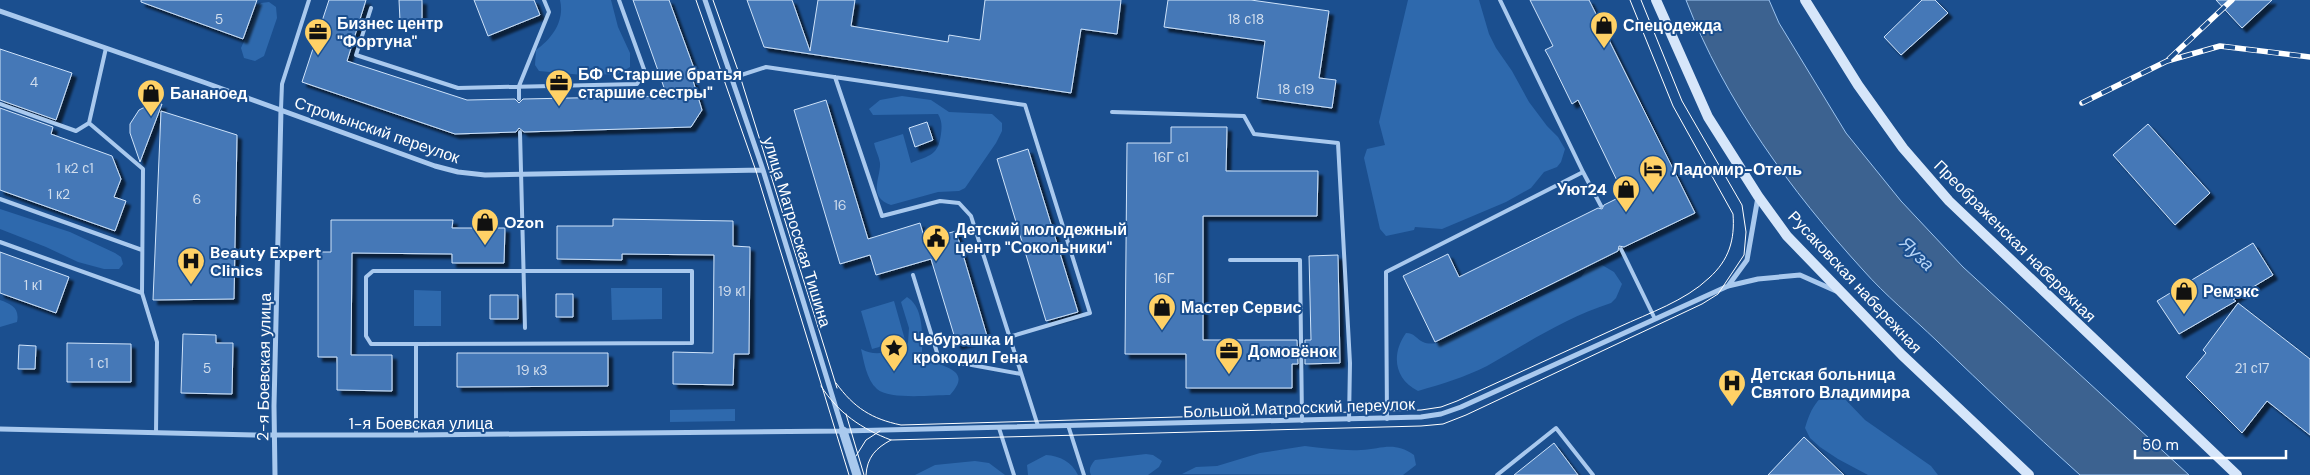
<svg xmlns="http://www.w3.org/2000/svg" width="2310" height="475" viewBox="0 0 2310 475" font-family="'DM Sans',sans-serif">
<style>
.green{fill:#2e69ad}
.water{fill:#3c6290;stroke:#9cc4f0}
.building{fill:#4478b7;stroke:#cfe3fa;filter:url(#shadow)}
.lines{fill:none;stroke-linecap:round;stroke-linejoin:round}
.service{stroke:#a9c9ee;stroke-width:4}
.minor{stroke:#a9c9ee;stroke-width:5}
.tertiary{stroke:#a9c9ee;stroke-width:9}
.secondary{stroke:#d6e6fa;stroke-width:10}
.tram{stroke:#fff;stroke-width:1}
.rail-casing{stroke:#fff;stroke-width:5.5}
.rail{stroke:#1b4f8f;stroke-width:4;stroke-dasharray:11;stroke-linecap:butt}
.labels{text-anchor:middle;dominant-baseline:central;stroke-width:4;stroke-linejoin:round;paint-order:stroke}
.number-label{font-size:14px;fill:#d0dded}
.poi-label{font-size:16px;font-weight:bold;fill:#fff;stroke:#1b4f8f;text-anchor:start}
.street-label{font-size:16px;fill:#fff;stroke:#1b4f8f}
.water-label{font-size:18px;font-style:italic;fill:#b5d3f5;stroke:#1b4f8f}
</style>
<defs>
<filter id="shadow"><feDropShadow dx="4.5" dy="4.5" stdDeviation="1" flood-color="#0009"/></filter>
</defs>
<rect width="100%" height="100%" fill="#1b4f8f"/>
<path class="green" d="M 560,0 L 611,0 L 618,27 L 630,53 L 630,67 L 618,74 L 583,75 L 539,71 L 535,65 L 536,50 C 552,39 565,21 560,0 Z
M 1408,0 L 1479,0 L 1489,34 L 1496,48 L 1512,71 L 1529,102 L 1547,126 L 1558,137 L 1565,149 L 1561,162 L 1557,167 L 1544,172 L 1531,188 L 1506,202 L 1442,229 L 1415,227 L 1414,230 L 1386,236 L 1380,229 L 1364,158 L 1367,149 L 1385,145 L 1379,122 Z
M 269,2 L 276,7 L 277,18 L 264,56 L 255,61 L 244,58 L 241,48 L 255,16 L 257,7 L 261,3 Z
M 902,96 L 931,100 L 949,112 L 992,114 L 1002,123 L 1002,131 L 996,143 L 965,188 L 959,191 L 938,192 L 891,205 C 867,197 881,177 880,163 C 879,156 875,149 874,143 L 903,134 L 911,163 C 930,155 938,156 941,134 C 942,126 942,121 938,114 L 873,115 L 869,109 L 880,100 Z
M 0,209 L 70,232 L 115,253 L 121,257 L 123,264 L 119,269 L 104,269 L 78,262 L 46,247 L 0,229 Z
M 1602,265 L 1614,272 L 1622,284 L 1616,298 L 1611,303 C 1567,317 1527,343 1487,366 C 1465,377 1442,384 1418,391 C 1394,379 1391,354 1406,333 C 1415,333 1416,339 1423,342 C 1429,345 1437,343 1443,342 L 1563,286 L 1581,277 L 1586,270 Z
M 611,288 L 662,288 L 662,319 L 612,320 Z
M 414,290 L 441,291 L 441,326 L 414,326 Z
M 907,297 C 925,308 922,338 922,356 C 936,367 976,367 950,395 C 933,395 889,400 877,389 C 866,379 864,361 861,349 C 878,358 891,351 908,343 L 909,328 L 901,302 Z
M 0,300 C 11,304 20,308 17,322 L 0,327 Z
M 894,301 L 905,340 L 872,349 L 861,311 Z
M 1832,390 L 1842,396 L 1865,420 L 1931,466 L 1938,475 L 1868,475 L 1838,459 L 1820,447 L 1810,438 L 1805,428 C 1810,411 1816,398 1832,390 Z
M 735,409 L 735,421 L 670,422 L 670,410 Z
M 1305,446 C 1323,448 1343,451 1361,450 C 1382,449 1394,441 1414,455 L 1416,465 L 1403,475 L 1182,474 L 1196,467 L 1217,466 L 1260,453 Z
M 1146,454 L 1153,455 L 1162,461 L 1159,467 L 1148,475 L 1091,475 C 1088,469 1091,465 1095,460 Z
M 1046,455 C 1060,456 1072,462 1078,475 L 1028,475 L 1027,465 Z
M 975,461 L 989,463 L 1005,475 L 915,475 L 935,465 Z"/>
<path class="water" d="M 1686,0 L 1769,0 L 1779,23 L 1846,133 L 1901,201 L 1963,267 L 2189,475 L 2080,475 C 2031,431 1984,386 1937,341 C 1912,317 1885,295 1863,270 C 1791,191 1725,101 1686,0 Z"/>
<path class="building" d="M 141,0 L 257,0 L 243,39 L 141,2 Z
M 329,0 L 366,0 L 347,61 L 467,100 L 515,99 L 519,103 L 523,99 L 667,96 L 633,0 L 669,0 L 695,71 L 691,74 L 702,110 L 691,127 L 524,132 L 519,128 L 516,132 L 455,134 L 302,82 Z
M 399,0 L 422,0 L 422,21 L 400,21 Z
M 474,0 L 534,0 L 540,15 L 488,36 Z
M 747,0 L 792,0 L 810,51 L 818,0 L 855,0 L 851,26 L 948,42 L 949,35 L 980,40 L 985,0 L 1121,0 L 1117,34 L 1081,29 L 1071,93 L 764,47 Z
M 1168,0 L 1251,0 L 1329,11 L 1319,78 L 1336,80 L 1332,108 L 1257,98 L 1265,41 L 1164,27 Z
M 1530,0 L 1589,0 L 1695,213 L 1624,247 L 1619,246 L 1618,251 L 1435,342 L 1403,276 L 1448,254 L 1459,277 L 1598,208 L 1602,209 L 1604,205 L 1624,195 L 1578,100 L 1572,104 L 1549,57 L 1545,50 L 1553,46 Z
M 1922,0 L 1935,0 L 1948,13 L 1901,55 L 1884,37 Z
M 2216,0 L 2272,0 L 2242,28 Z
M 0,49 L 72,73 L 56,120 L 0,100 Z
M 826,100 L 868,239 L 920,223 L 925,240 L 956,231 L 987,336 L 957,345 L 931,259 L 876,275 L 870,255 L 840,264 L 794,110 Z
M 162,104 L 140,162 L 130,133 L 130,124 L 139,110 L 147,106 Z
M 0,108 L 53,127 L 51,134 L 112,156 L 121,179 L 114,197 L 126,201 L 115,231 L 0,190 Z
M 161,111 L 237,135 L 234,299 L 153,300 Z
M 927,122 L 933,140 L 915,147 L 909,128 Z
M 2148,124 L 2210,193 L 2175,225 L 2113,155 Z
M 1171,127 L 1227,127 L 1226,171 L 1318,171 L 1317,216 L 1203,216 L 1203,340 L 1297,340 L 1298,364 L 1292,364 L 1292,388 L 1186,388 L 1186,354 L 1125,354 L 1127,143 L 1171,143 Z
M 1028,149 L 1078,312 L 1046,321 L 997,159 Z
M 613,219 L 733,221 L 733,246 L 750,247 L 749,354 L 734,354 L 733,385 L 673,384 L 673,352 L 713,353 L 714,255 L 622,254 L 622,260 L 557,259 L 557,226 L 613,226 Z
M 331,220 L 453,220 L 452,228 L 505,228 L 504,263 L 452,263 L 452,254 L 352,253 L 351,355 L 392,355 L 392,391 L 337,390 L 337,357 L 318,357 L 318,252 L 331,252 Z
M 2253,243 L 2273,275 L 2233,299 L 2236,301 L 2179,334 L 2157,301 Z
M 0,252 L 69,277 L 56,313 L 0,293 Z
M 1338,255 L 1340,363 L 1305,364 L 1305,340 L 1311,340 L 1309,256 Z
M 556,294 L 573,294 L 573,317 L 556,317 Z
M 490,295 L 518,295 L 518,319 L 490,319 Z
M 2238,303 L 2310,359 L 2310,435 L 2267,401 L 2242,433 L 2186,377 L 2206,353 L 2203,350 Z
M 183,334 L 216,335 L 216,343 L 233,343 L 232,394 L 181,393 Z
M 67,343 L 131,344 L 131,382 L 67,382 Z
M 19,345 L 36,346 L 35,369 L 18,369 Z
M 457,353 L 608,353 L 608,386 L 457,387 Z
M 1804,437 L 1844,475 L 1768,475 Z
M 1554,443 L 1578,475 L 1514,475 Z"/>
<g class="lines">
<path class="service" d="M 371,8 L 356,55 L 458,88 L 637,84 L 645,72 L 619,0
M 835,77 L 882,216 L 940,201 L 959,203 L 971,216 L 1038,426
M 732,78 L 766,67 L 1025,105 L 1090,313 L 1009,337
M 519,99 L 519,86 L 549,12 L 544,0
M 0,104 L 76,131 L 89,123 L 106,48
M 281,109 L 282,84 L 309,0
M 1112,112 L 1244,116 L 1254,134 L 1338,143 L 1350,363 L 1349,420
M 89,123 L 143,169 L 142,293 L 157,342 L 156,433
M 520,132 L 525,328
M 1583,172 L 1601,206
M 0,199 L 142,250
M 0,242 L 142,293
M 1621,249 L 1655,319
M 1230,260 L 1300,260 L 1302,421
M 913,275 L 939,359 L 1021,374
M 1387,419 L 1386,272 L 1583,172 L 1500,0
M 1068,425 L 1084,475
M 999,428 L 1014,475
M 416,435 L 416,344 L 692,343 L 692,271 L 373,271 L 366,277 L 366,336 L 371,344 L 416,344
M 1497,475 L 1556,428 L 1593,475"/>
<path class="minor" d="M 705,0 L 763,170 L 843,431
M 0,11 L 206,83 L 435,166 L 458,172 L 485,175 L 763,170
M 1728,286 L 1747,260 L 1758,197
M 0,429 L 254,435 L 416,435 L 843,431 L 1421,417 L 1441,414 L 1461,407 L 1728,286 L 1758,279 L 1800,275 L 1836,291
M 275,475 L 274,406 L 281,109"/>
<path class="tertiary" d="M 843,431 L 857,475"/>
<path class="secondary" d="M 1656,0 L 1708,117 L 1758,196 L 1787,236 L 1902,355 L 2029,475
M 1805,0 L 1858,85 L 1903,148 L 1949,201 L 2237,475"/>
<path class="tram" d="M 696,0 L 756,171 L 849,475
M 713,0 L 740,76 L 837,388
M 836,383 C 854,408 872,419 901,425 L 1421,410 L 1441,407 L 1457,401 C 1511,376 1565,352 1619,327 C 1649,313 1685,301 1709,278 C 1729,260 1735,240 1733,214 L 1673,106 L 1630,0
M 821,386 C 838,413 862,429 891,440 L 1421,426 L 1443,424 L 1466,415 L 1702,304 L 1718,294 L 1744,255 L 1746,232 L 1742,205 L 1682,101 L 1641,0
M 846,414 L 864,475
M 856,456 L 866,440 L 880,431
M 866,475 C 867,457 876,448 891,440"/>
<g class="rail-casing">
<path id="rail" d="M 2169,59 L 2232,0
M 2082,103 L 2167,61 L 2220,46 L 2310,57"/>
</g>
<use href="#rail" class="rail"/>
</g>
<defs>
<g id="shop-pin" transform="scale(1.4375)"><path d="M0 17L-7.5 6A9.5 9.5 0 1 1 7.5 6Z" fill="#ffd166" stroke="#1b4f8f"/><path d="M-5-2.5h2.3a2.7 3.5 0 0 1 5.4 0H5L5.5 6h-11ZM-1.5-2.5h3a1.5 2.3 0 0 0-3 0Z" fill="#111"/></g>
<g id="office-pin" transform="scale(1.4375)"><path d="M0 17L-7.5 6A9.5 9.5 0 1 1 7.5 6Z" fill="#ffd166" stroke="#1b4f8f"/><path d="M-6-3h4V-5.5h4V-3h4V5H-6ZM-1-4.5V-3h2v-1.5ZM-6 0V1H6V0Z" fill="#111"/></g>
<g id="hotel-pin" transform="scale(1.4375)"><path d="M0 17L-7.5 6A9.5 9.5 0 1 1 7.5 6Z" fill="#ffd166" stroke="#1b4f8f"/><path d="M-6-4.5h1.5V1H6V5H4.5V3h-9V5H-6ZM-4 0a1.8 1.8 0 1 1 3.6 0ZM.5 0V-2.5h3Q6-2.5 6 0Z" fill="#111"/></g>
<g id="civic-pin" transform="scale(1.4375)"><path d="M0 17L-7.5 6A9.5 9.5 0 1 1 7.5 6Z" fill="#ffd166" stroke="#1b4f8f"/><path d="M-.6-6.5H3V-4.5H.6V-3L4-1V1h2V6H-6V1h2V-1L-.6-3ZM-1.2 2.5V6h2.4V2.5Z" fill="#111"/></g>
<g id="hospital-pin" transform="scale(1.4375)"><path d="M0 17L-7.5 6A9.5 9.5 0 1 1 7.5 6Z" fill="#ffd166" stroke="#1b4f8f"/><path d="M-5-5h3v3.5h4V-5h3V5h-3V1.5h-4V5h-3Z" fill="#111"/></g>
<g id="sight-pin" transform="scale(1.4375)"><path d="M0 17L-7.5 6A9.5 9.5 0 1 1 7.5 6Z" fill="#ffd166" stroke="#1b4f8f"/><path d="M0-6L1.8-2.2L6-1.7L2.9 1.2L3.7 5.4L0 3.3L-3.7 5.4L-2.9 1.2L-6-1.7L-1.8-2.2Z" fill="#111"/></g>
</defs>
<g fill-rule="evenodd">
<use href="#shop-pin" x="1604" y="25"/>
<use href="#office-pin" x="318" y="32"/>
<use href="#office-pin" x="559" y="83"/>
<use href="#shop-pin" x="151" y="93"/>
<use href="#hotel-pin" x="1653" y="169"/>
<use href="#shop-pin" x="1626" y="189"/>
<use href="#shop-pin" x="485" y="222"/>
<use href="#civic-pin" x="936" y="238"/>
<use href="#hospital-pin" x="191" y="261"/>
<use href="#shop-pin" x="2184" y="291"/>
<use href="#shop-pin" x="1162" y="307"/>
<use href="#sight-pin" x="894" y="348"/>
<use href="#office-pin" x="1229" y="351"/>
<use href="#hospital-pin" x="1732" y="383"/>
</g>
<g class="labels">
<g class="number-label">
<text x="219" y="19">5</text>
<text x="1246" y="19">18 с18</text>
<text x="34" y="82">4</text>
<text x="1296" y="89">18 с19</text>
<text x="1171" y="157">16Г с1</text>
<text x="75" y="168">1 к2 с1</text>
<text x="59" y="194">1 к2</text>
<text x="197" y="199">6</text>
<text x="840" y="205">16</text>
<text x="1164" y="278">16Г</text>
<text x="33" y="285">1 к1</text>
<text x="732" y="291">19 к1</text>
<text x="99" y="363">1 с1</text>
<text x="207" y="368">5</text>
<text x="2252" y="368">21 с17</text>
<text x="532" y="370">19 к3</text>
</g>
<g class="poi-label">
<text x="337" y="23">Бизнес центр<tspan x="337" dy="18">"Фортуна"</tspan></text>
<text x="1623" y="25">Спецодежда</text>
<text x="578" y="74">БФ "Старшие братья<tspan x="578" dy="18">старшие сестры"</tspan></text>
<text x="170" y="93">Бананоед</text>
<text x="1672" y="169">Ладомир-Отель</text>
<text x="1607" y="189" text-anchor="end">Уют24</text>
<text x="504" y="222">Ozon</text>
<text x="955" y="229">Детский молодежный<tspan x="955" dy="18">центр "Сокольники"</tspan></text>
<text x="210" y="252">Beauty Expert<tspan x="210" dy="18">Clinics</tspan></text>
<text x="2203" y="291">Ремэкс</text>
<text x="1181" y="307">Мастер Сервис</text>
<text x="913" y="339">Чебурашка и<tspan x="913" dy="18">крокодил Гена</tspan></text>
<text x="1248" y="351">Домовёнок</text>
<text x="1751" y="374">Детская больница<tspan x="1751" dy="18">Святого Владимира</tspan></text>
</g>
<g class="street-label">
<text transform="translate(377 130) rotate(19)">Стромынский переулок</text>
<text transform="translate(797 232) rotate(73)">улица Матросская Тишина</text>
<text transform="translate(2015 241) rotate(45)">Преображенская набережная</text>
<text transform="translate(1855 282) rotate(47)">Русаковская набережная</text>
<text transform="translate(264 367) rotate(-89)">2-я Боевская улица</text>
<text transform="translate(1299 408) rotate(-2)">Большой Матросский переулок</text>
<text x="421" y="423">1-я Боевская улица</text>
</g>
<g class="water-label">
<text transform="translate(1917 254) rotate(44)">Яуза</text>
</g>
</g>
<path d="M2135 450v8h151v-8" fill="none" stroke="#ffffff" stroke-width="2.5"/>
<text x="2142" y="450" font-size="15" fill="#ffffff" stroke="#1b4f8f" stroke-width="4" paint-order="stroke">50 m</text>
</svg>
